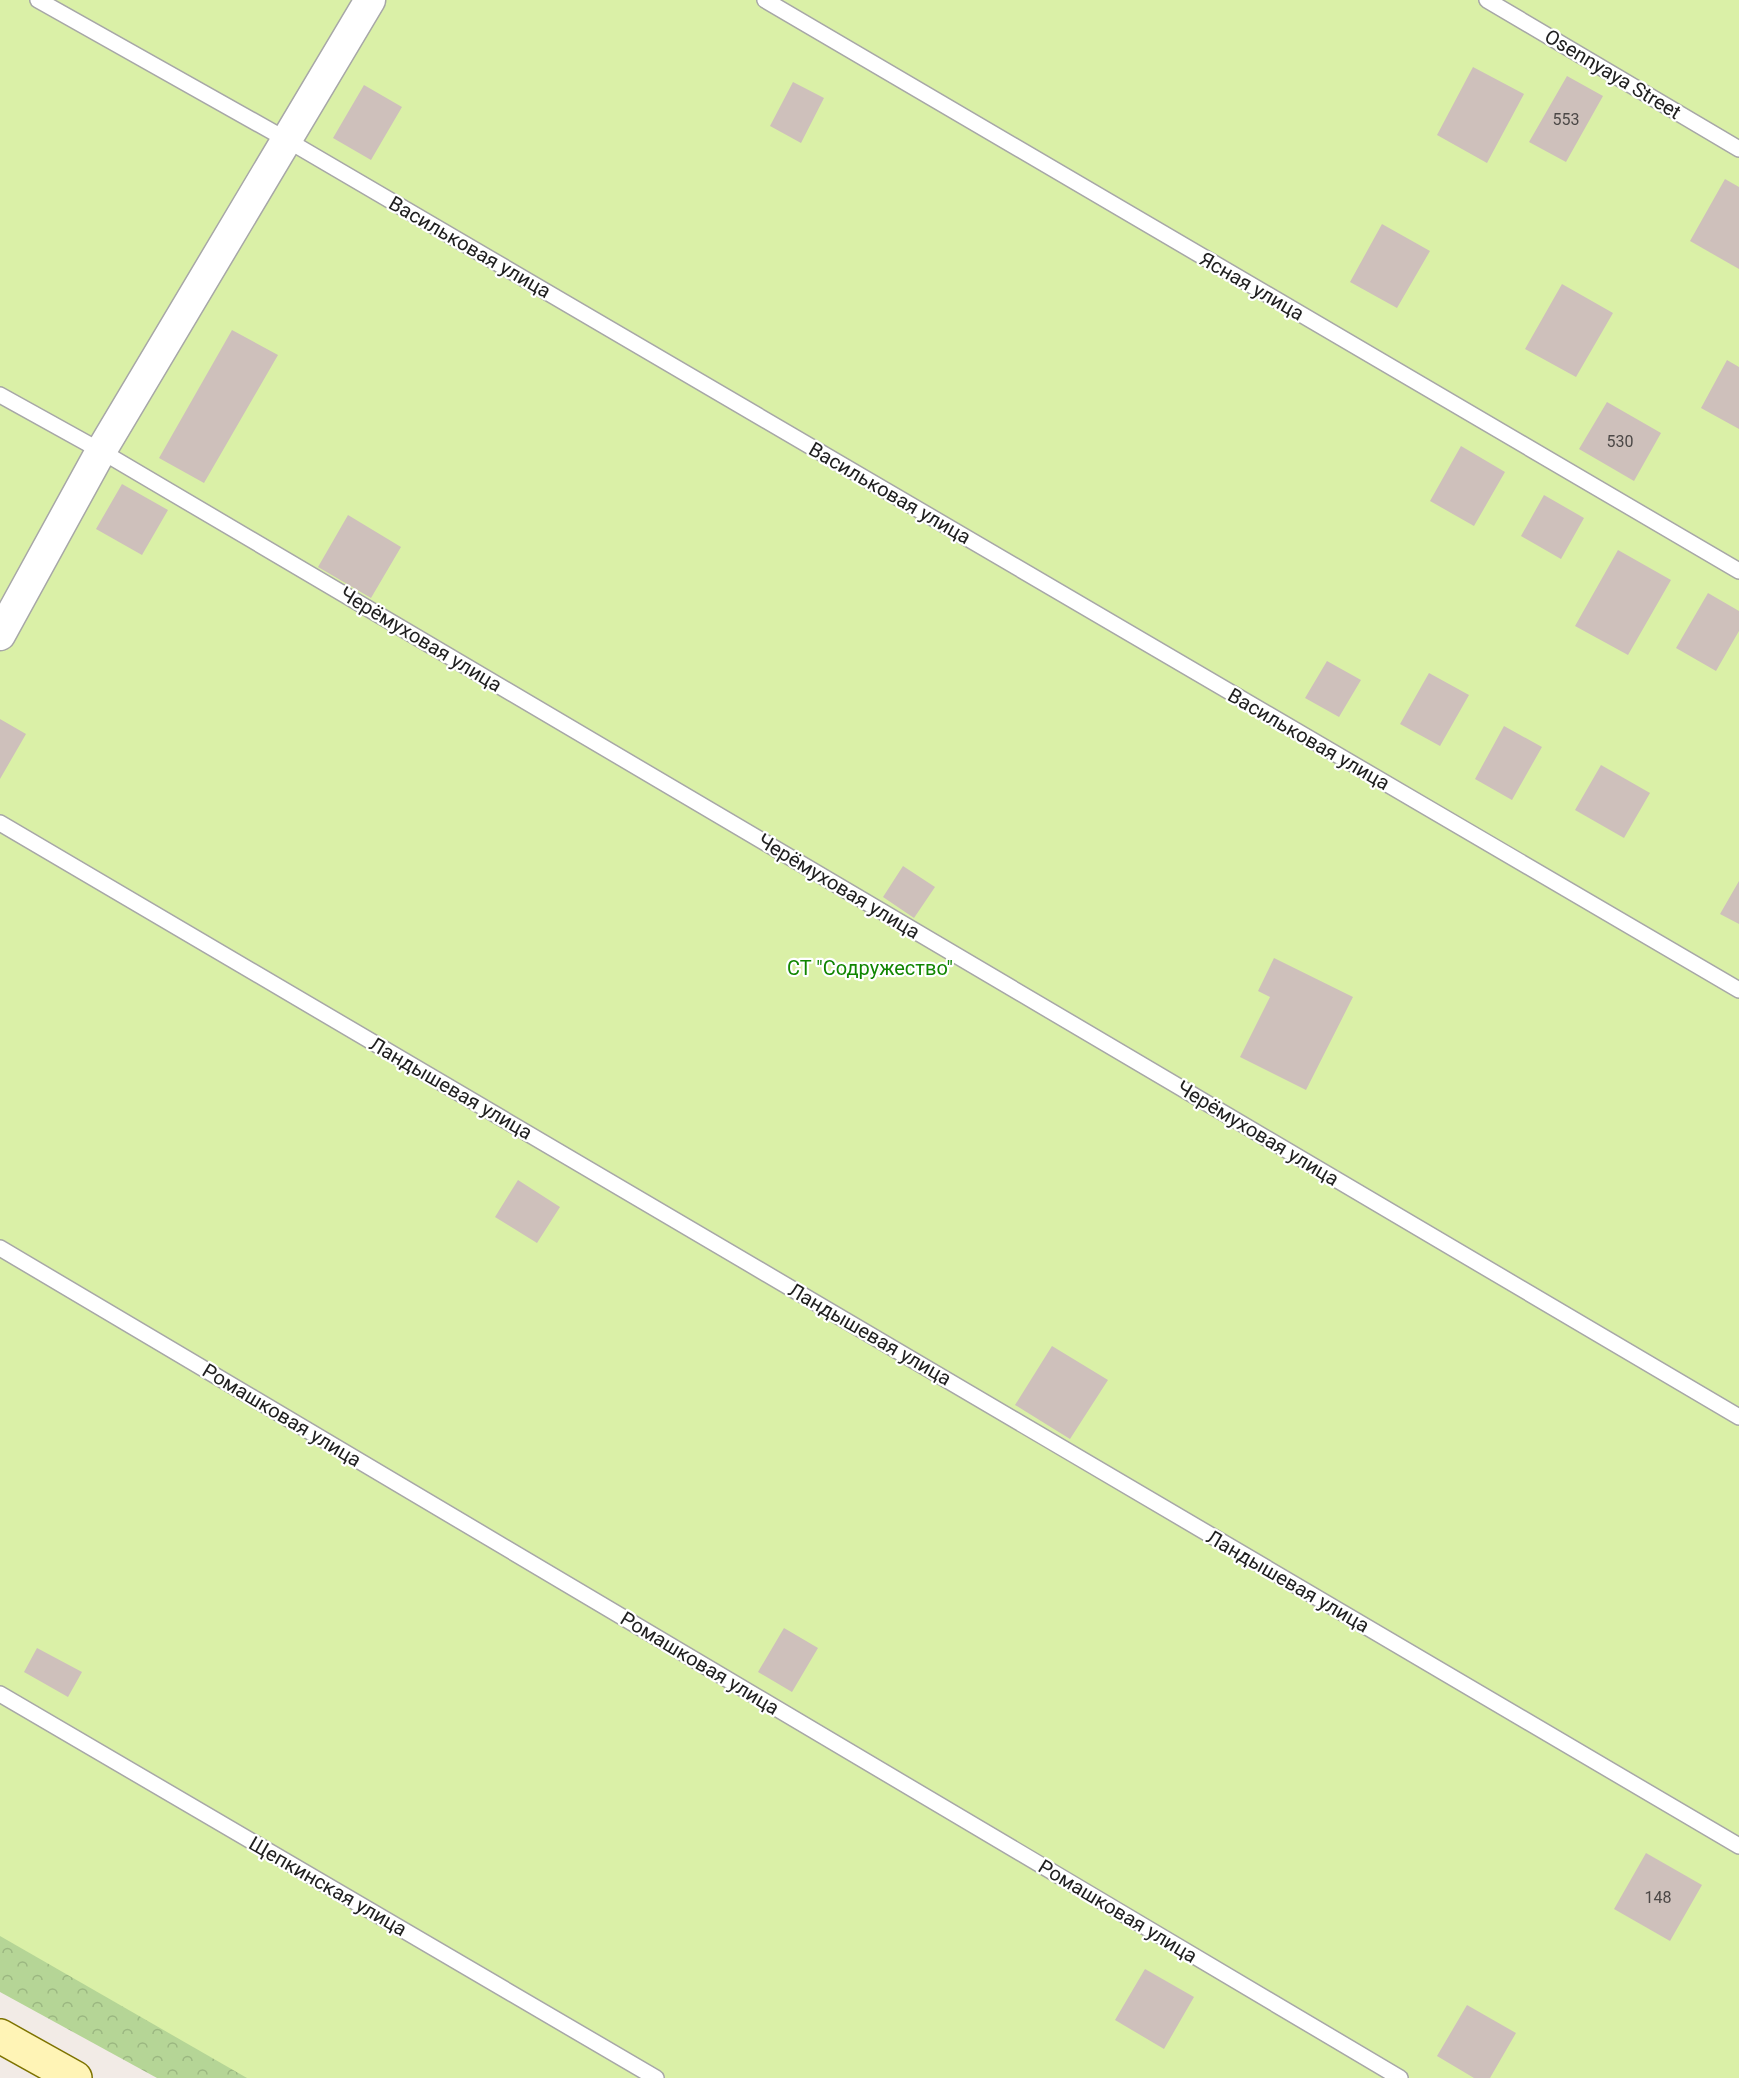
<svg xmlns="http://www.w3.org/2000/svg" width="1739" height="2078" viewBox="0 0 1739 2078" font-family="Roboto,sans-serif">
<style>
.forest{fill:url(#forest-crowns)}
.garden{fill:#daf0a7}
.building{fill:#cec0bb}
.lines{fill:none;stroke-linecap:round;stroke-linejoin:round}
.service-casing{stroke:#a7a7a7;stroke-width:18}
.minor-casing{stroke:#a7a7a7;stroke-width:33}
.secondary-casing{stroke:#7e7300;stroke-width:36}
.service{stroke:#fff;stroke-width:15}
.minor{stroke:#fff;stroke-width:30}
.secondary{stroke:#fff4b6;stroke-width:33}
.labels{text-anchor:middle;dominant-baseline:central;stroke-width:4.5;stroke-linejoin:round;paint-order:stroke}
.number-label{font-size:16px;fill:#4c4847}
.street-label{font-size:20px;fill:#202020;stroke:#fff}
.park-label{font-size:20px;fill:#118601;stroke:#fff}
</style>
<defs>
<pattern id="forest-crowns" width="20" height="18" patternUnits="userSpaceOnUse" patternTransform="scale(1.5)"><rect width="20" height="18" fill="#b5d596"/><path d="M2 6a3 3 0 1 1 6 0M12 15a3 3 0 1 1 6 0" fill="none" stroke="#9bb781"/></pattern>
</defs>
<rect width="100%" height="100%" fill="#f2ebe6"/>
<path class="forest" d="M 0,1929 L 264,2078 L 157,2078 L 0,1992 Z"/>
<path class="garden" d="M 0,0 L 1739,0 L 1739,2078 L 247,2078 L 0,1936 Z"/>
<path class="building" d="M 1473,67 L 1524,94 L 1487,163 L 1437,135 Z
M 1567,76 L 1603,96 L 1566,162 L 1529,142 Z
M 793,82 L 824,98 L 801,143 L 770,126 Z
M 364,85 L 402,107 L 371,160 L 333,138 Z
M 1725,179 L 1739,187 L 1739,269 L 1690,241 Z
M 1382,224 L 1430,251 L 1397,308 L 1350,282 Z
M 1562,284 L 1613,313 L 1576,377 L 1525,349 Z
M 232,330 L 278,355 L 204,483 L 159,458 Z
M 1727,360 L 1739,367 L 1739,429 L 1701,408 Z
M 1607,402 L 1661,433 L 1634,481 L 1579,449 Z
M 1461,446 L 1505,472 L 1474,526 L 1430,501 Z
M 122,484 L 168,510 L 142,555 L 96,529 Z
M 1544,495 L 1584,518 L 1561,559 L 1521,536 Z
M 348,515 L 401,547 L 371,598 L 318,567 Z
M 1618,550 L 1671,580 L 1628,655 L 1575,626 Z
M 1708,593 L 1739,611 L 1739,631 L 1716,671 L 1676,648 Z
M 1327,661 L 1361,680 L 1339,717 L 1305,698 Z
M 1429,673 L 1469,695 L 1440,746 L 1400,724 Z
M 0,719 L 26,734 L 0,779 Z
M 1504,726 L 1542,747 L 1512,800 L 1475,779 Z
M 1601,765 L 1650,793 L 1624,838 L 1575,810 Z
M 903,866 L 935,887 L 914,918 L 883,897 Z
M 1739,881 L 1739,924 L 1720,914 Z
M 1274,958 L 1353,997 L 1306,1090 L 1240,1057 L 1270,997 L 1258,991 Z
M 518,1180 L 560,1207 L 537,1243 L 495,1217 Z
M 1052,1346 L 1108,1380 L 1070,1439 L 1015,1405 Z
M 784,1628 L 818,1648 L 792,1692 L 758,1672 Z
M 37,1648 L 82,1672 L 68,1697 L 24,1672 Z
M 1646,1853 L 1702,1885 L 1670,1941 L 1614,1909 Z
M 1145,1969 L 1194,1997 L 1164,2049 L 1115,2020 Z
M 1467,2005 L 1516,2033 L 1490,2078 L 1474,2078 L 1437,2056 Z"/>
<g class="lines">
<g class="service-casing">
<path id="service" d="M 38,0 L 287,140 L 1739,990
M 765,0 L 1739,571
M 1487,0 L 1739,149
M 0,395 L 101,451 L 1739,1417
M 0,823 L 1739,1846
M 0,1248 L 1400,2078
M 0,1694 L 656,2078"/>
</g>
<g class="minor-casing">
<path id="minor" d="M 0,635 L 101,451 L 370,0"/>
</g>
<g class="secondary-casing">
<path id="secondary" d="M 0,2036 L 75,2078"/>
</g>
<use href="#service" class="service"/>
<use href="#minor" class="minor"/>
<use href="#secondary" class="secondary"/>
</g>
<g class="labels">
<g class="number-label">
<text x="1566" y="119">553</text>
<text x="1620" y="441">530</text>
<text x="1658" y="1897">148</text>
</g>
<g class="street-label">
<text transform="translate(1613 74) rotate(31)">Osennyaya Street</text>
<text transform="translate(470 247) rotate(30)">Васильковая улица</text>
<text transform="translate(1252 286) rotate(30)">Ясная улица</text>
<text transform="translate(890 493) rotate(30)">Васильковая улица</text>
<text transform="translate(421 639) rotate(31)">Черёмуховая улица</text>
<text transform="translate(1309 739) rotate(30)">Васильковая улица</text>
<text transform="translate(839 886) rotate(31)">Черёмуховая улица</text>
<text transform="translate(451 1088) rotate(30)">Ландышевая улица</text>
<text transform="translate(1258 1133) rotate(31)">Черёмуховая улица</text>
<text transform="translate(870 1334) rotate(30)">Ландышевая улица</text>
<text transform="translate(282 1415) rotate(31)">Ромашковая улица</text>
<text transform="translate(1288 1581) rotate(30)">Ландышевая улица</text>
<text transform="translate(700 1663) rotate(31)">Ромашковая улица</text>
<text transform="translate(328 1886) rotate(30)">Щепкинская улица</text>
<text transform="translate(1118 1911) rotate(31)">Ромашковая улица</text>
</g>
<g class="park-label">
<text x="870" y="968">СТ "Содружество"</text>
</g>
</g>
</svg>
